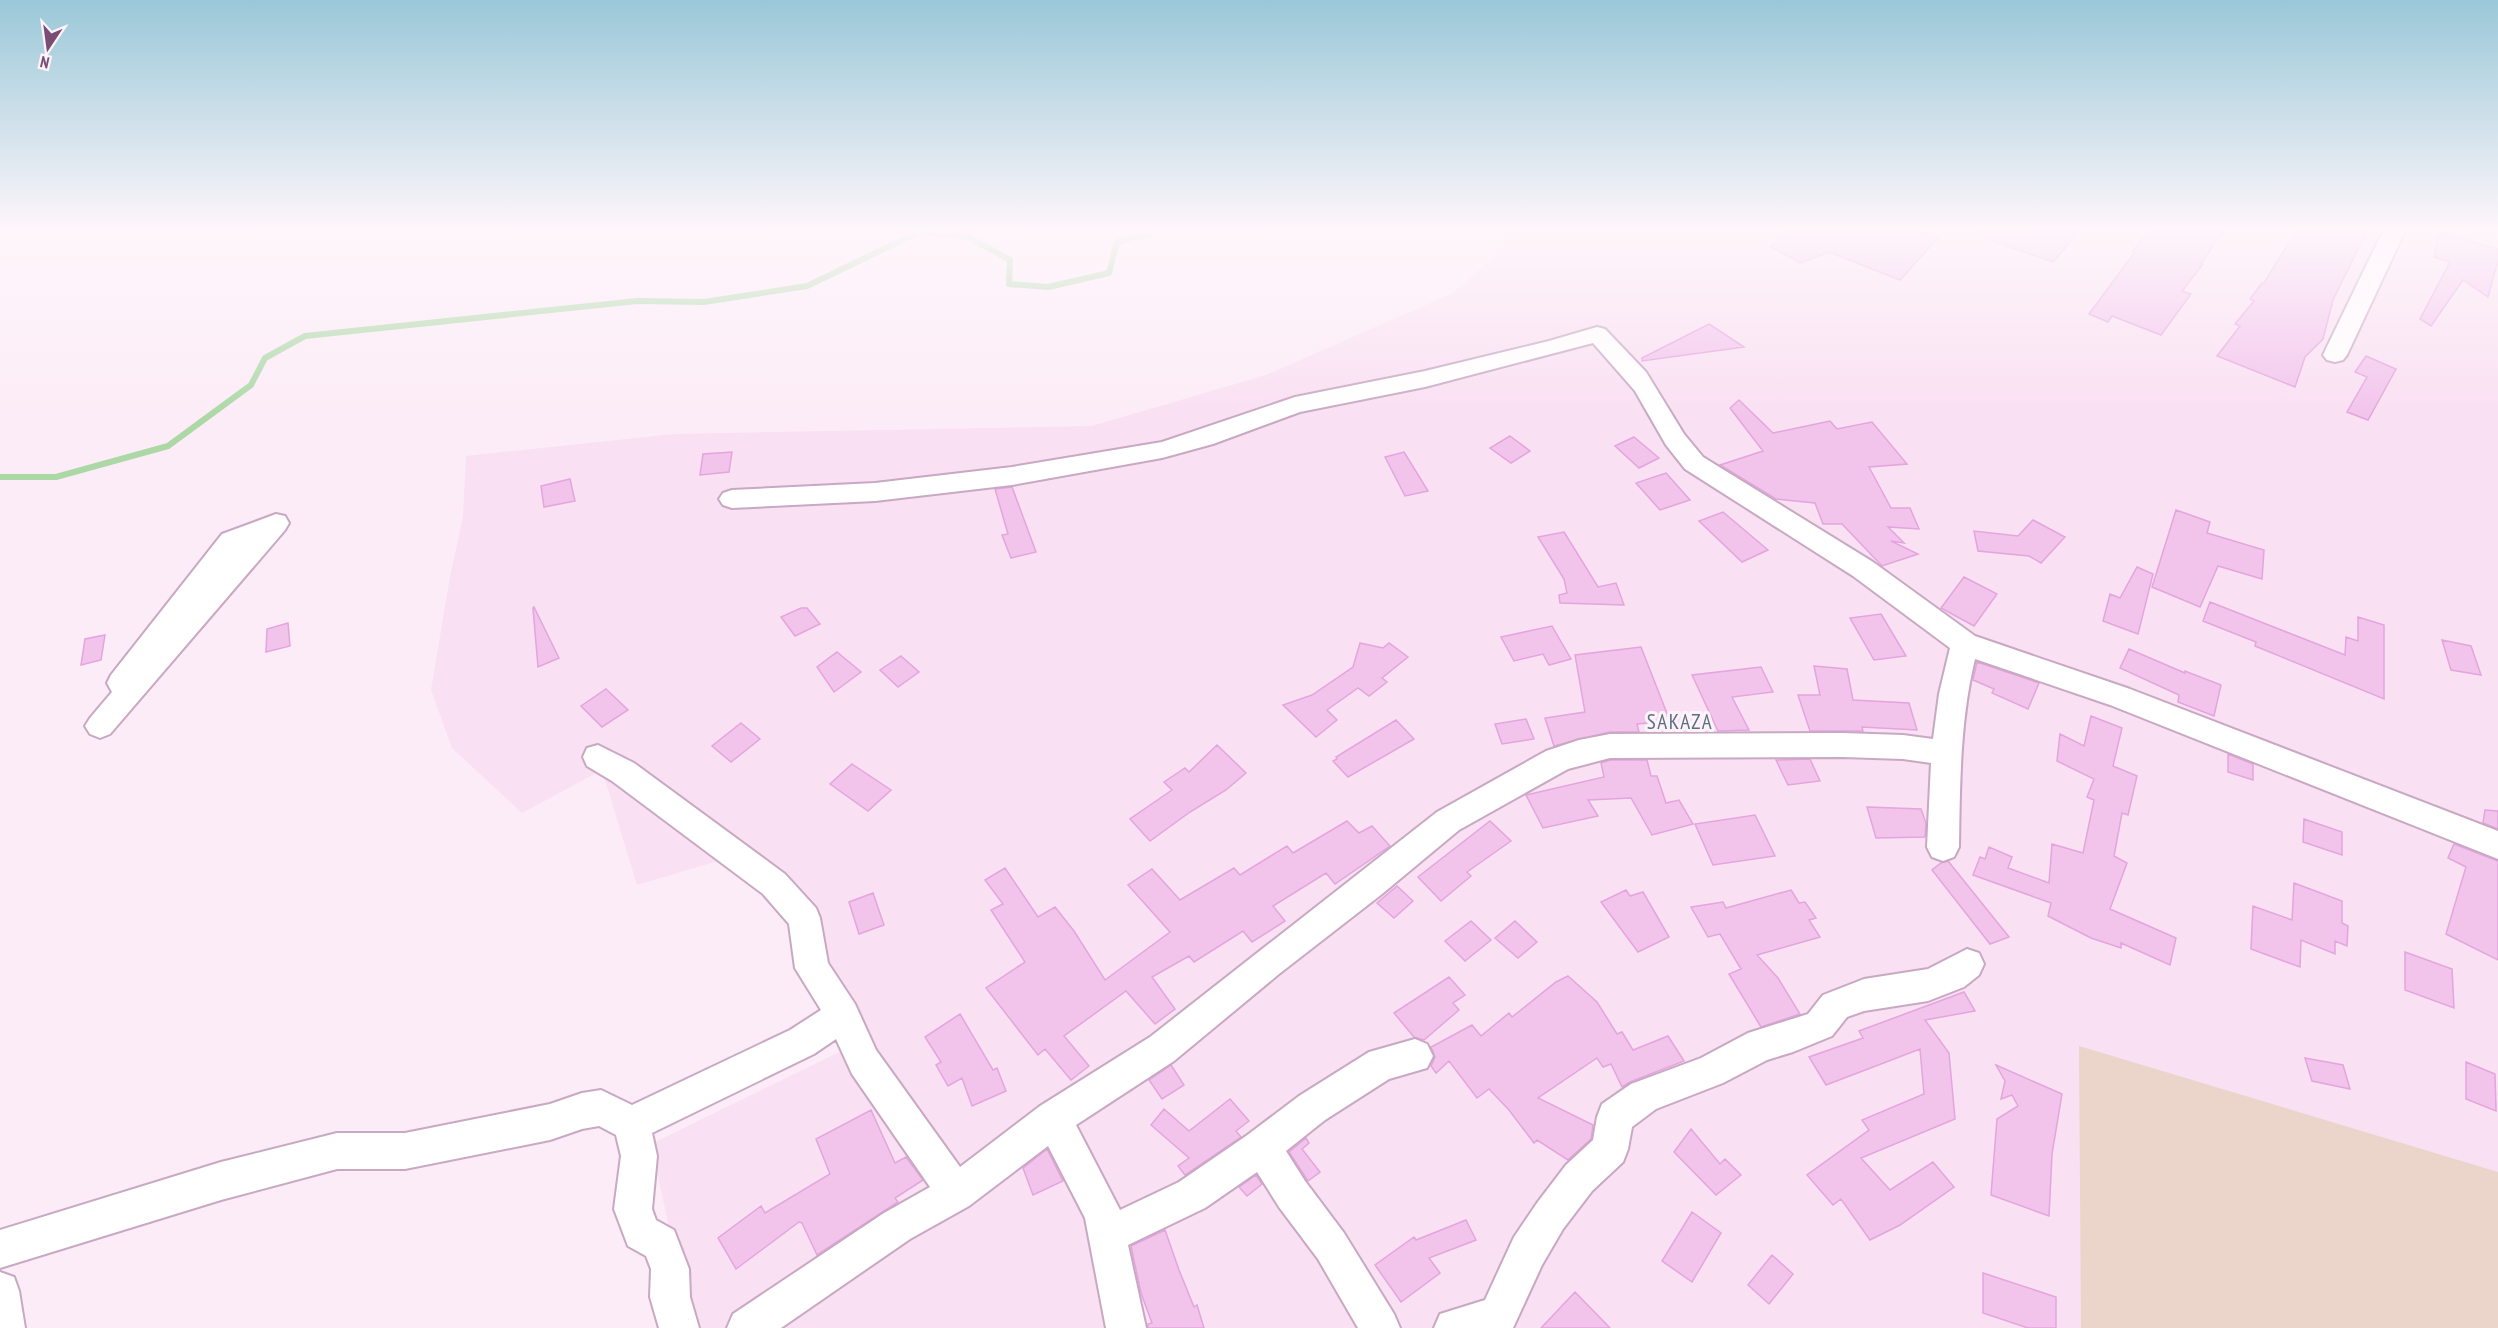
<svg xmlns="http://www.w3.org/2000/svg" width="2498" height="1328" viewBox="0 0 2498 1328" font-family="'PT Sans Narrow',sans-serif">
<style>
.residential{fill:#f9e0f2}
.green{fill:#ebd4ca}
.lines{fill:none;stroke-linecap:round;stroke-linejoin:round}
.stream{stroke:#acd8a6;stroke-width:6}
.building{fill:#f2c4ec;stroke:#e4a4dd;stroke-width:1.5}
.minor-casing{stroke:#c8a8c3;stroke-width:4}
.minor{fill:#fff;fill-rule:evenodd}
.labels{text-anchor:middle;dominant-baseline:central;stroke-width:6;stroke-linejoin:round;paint-order:stroke}
.quarter-label{font-size:21px;letter-spacing:1.5px;fill:#59707f;stroke:#fff3fb}
</style>
<rect width="100%" height="100%" fill="#fcecf7"/>
<path class="residential" d="M 1498,231 L 2498,231 L 2498,1328 L 691,1328 L 651,1144 L 868,1038 L 748,852 L 637,885 L 602,770 L 522,813 L 452,748 L 431,690 L 450,577 L 463,517 L 466,456 L 675,434 L 1092,426 L 1266,375 L 1453,293 L 1497,254 Z"/>
<path class="green" d="M 2079,1046 L 2498,1172 L 2498,1328 L 2081,1328 Z"/>
<g class="lines">
<path class="stream" d="M 0,477 L 56,477 L 168,446 L 251,385 L 265,358 L 305,336 L 637,301 L 704,302 L 807,286 L 919,232 L 966,236 L 1010,260 L 1009,284 L 1048,287 L 1109,273 L 1117,242 L 1158,231"/>
</g>
<path class="building" d="M 1785,231 L 1922,231 L 1938,238 L 1900,280 L 1829,252 L 1801,263 L 1771,247 Z
M 1974,231 L 2080,231 L 2053,262 L 1973,234 Z
M 2148,231 L 2224,231 L 2201,263 L 2203,264 L 2182,291 L 2191,294 L 2161,335 L 2112,316 L 2108,322 L 2089,314 L 2135,252 L 2133,251 Z
M 2296,231 L 2367,231 L 2333,300 L 2323,339 L 2305,357 L 2295,387 L 2217,356 L 2240,326 L 2235,324 L 2254,301 L 2250,299 L 2262,283 L 2264,283 Z
M 2439,232 L 2498,249 L 2498,260 L 2488,297 L 2463,280 L 2431,326 L 2420,319 L 2450,262 L 2434,257 Z
M 1709,324 L 1744,347 L 1642,361 L 1642,358 Z
M 2366,356 L 2396,369 L 2368,420 L 2347,412 L 2367,377 L 2355,372 Z
M 1739,400 L 1773,433 L 1830,421 L 1837,429 L 1872,422 L 1907,464 L 1869,467 L 1891,508 L 1910,508 L 1919,529 L 1888,527 L 1904,543 L 1891,541 L 1918,554 L 1882,566 L 1842,524 L 1823,524 L 1815,503 L 1776,499 L 1720,465 L 1763,451 L 1730,408 Z
M 1510,436 L 1530,451 L 1511,463 L 1490,448 Z
M 1634,437 L 1659,458 L 1639,468 L 1615,446 Z
M 732,452 L 729,472 L 700,475 L 703,454 Z
M 1404,452 L 1428,491 L 1405,496 L 1385,457 Z
M 1666,473 L 1690,500 L 1660,510 L 1636,483 Z
M 570,479 L 575,501 L 544,507 L 541,486 Z
M 1012,487 L 1036,552 L 1011,558 L 1002,535 L 1008,534 L 995,489 Z
M 2176,510 L 2210,522 L 2207,533 L 2264,550 L 2262,579 L 2218,566 L 2200,607 L 2152,587 Z
M 1723,512 L 1768,550 L 1742,562 L 1699,521 Z
M 2033,520 L 2065,537 L 2041,563 L 2029,556 L 1978,551 L 1974,531 L 2018,536 Z
M 1564,532 L 1598,587 L 1616,583 L 1624,605 L 1560,603 L 1559,595 L 1567,593 L 1564,579 L 1538,537 Z
M 2137,567 L 2153,574 L 2138,634 L 2103,621 L 2110,594 L 2120,598 Z
M 1964,577 L 1997,594 L 1974,626 L 1941,608 Z
M 2210,602 L 2345,655 L 2346,637 L 2358,641 L 2358,617 L 2384,625 L 2384,699 L 2255,646 L 2256,642 L 2203,621 Z
M 534,607 L 559,658 L 538,667 L 533,608 Z
M 801,608 L 807,608 L 820,624 L 795,636 L 781,617 Z
M 1881,614 L 1906,656 L 1874,660 L 1850,618 Z
M 288,623 L 290,646 L 266,652 L 267,629 Z
M 1552,626 L 1571,659 L 1549,665 L 1543,654 L 1514,661 L 1501,637 Z
M 105,635 L 101,660 L 81,665 L 85,639 Z
M 2442,640 L 2471,646 L 2481,675 L 2451,670 Z
M 1360,643 L 1383,648 L 1389,643 L 1408,657 L 1382,678 L 1387,682 L 1369,696 L 1358,688 L 1327,710 L 1337,720 L 1316,737 L 1283,705 L 1312,695 L 1353,667 Z
M 1641,647 L 1670,721 L 1637,724 L 1639,732 L 1610,732 L 1554,746 L 1545,718 L 1585,712 L 1575,655 Z
M 2129,649 L 2185,673 L 2185,671 L 2221,685 L 2214,716 L 2178,702 L 2179,695 L 2120,668 Z
M 837,652 L 861,672 L 834,692 L 817,667 Z
M 901,656 L 919,672 L 898,687 L 880,670 Z
M 1977,662 L 2039,683 L 2028,709 L 1992,693 L 1994,689 L 1973,680 Z
M 1814,666 L 1847,669 L 1853,700 L 1909,703 L 1917,730 L 1862,727 L 1863,731 L 1810,731 L 1798,695 L 1820,695 Z
M 1761,667 L 1773,692 L 1732,697 L 1749,730 L 1718,731 L 1692,675 Z
M 606,689 L 628,710 L 602,727 L 581,706 Z
M 2091,716 L 2122,728 L 2113,766 L 2137,776 L 2128,815 L 2122,813 L 2114,856 L 2127,863 L 2110,909 L 2176,938 L 2170,965 L 2121,943 L 2121,948 L 2091,938 L 2048,916 L 2051,903 L 1973,875 L 1980,857 L 1985,859 L 1989,847 L 2012,857 L 2008,868 L 2049,883 L 2052,844 L 2083,853 L 2094,800 L 2087,797 L 2094,779 L 2057,761 L 2060,734 L 2084,746 Z
M 1526,719 L 1534,739 L 1502,744 L 1495,724 Z
M 1396,720 L 1414,739 L 1348,777 L 1333,761 L 1337,759 L 1336,757 Z
M 741,723 L 760,739 L 731,762 L 712,746 Z
M 1217,745 L 1246,773 L 1226,790 L 1190,812 L 1150,841 L 1130,819 L 1172,790 L 1164,782 L 1185,768 L 1189,772 Z
M 2228,754 L 2253,764 L 2253,780 L 2228,772 Z
M 1810,759 L 1820,781 L 1788,785 L 1776,760 Z
M 1610,760 L 1647,760 L 1651,776 L 1657,776 L 1666,803 L 1679,800 L 1693,824 L 1652,835 L 1631,798 L 1588,800 L 1598,816 L 1543,828 L 1526,795 L 1604,777 L 1601,763 Z
M 852,764 L 891,790 L 868,811 L 830,784 Z
M 1867,807 L 1921,809 L 1926,823 L 1925,837 L 1876,838 Z
M 2485,810 L 2498,811 L 2498,829 L 2483,823 Z
M 1755,815 L 1775,856 L 1713,865 L 1695,824 Z
M 2304,819 L 2342,832 L 2342,855 L 2303,842 Z
M 1347,821 L 1359,833 L 1372,826 L 1390,846 L 1335,884 L 1326,873 L 1273,906 L 1285,921 L 1252,942 L 1243,931 L 1194,962 L 1189,956 L 1152,977 L 1175,1009 L 1155,1024 L 1126,991 L 1064,1036 L 1089,1066 L 1071,1080 L 1045,1049 L 1038,1055 L 986,988 L 1025,962 L 991,910 L 1003,904 L 985,880 L 1005,868 L 1038,917 L 1055,907 L 1074,931 L 1105,980 L 1170,932 L 1128,885 L 1152,869 L 1180,900 L 1234,868 L 1240,875 L 1287,846 L 1293,853 Z
M 1490,821 L 1511,841 L 1467,872 L 1471,876 L 1441,901 L 1418,877 Z
M 2454,844 L 2498,861 L 2498,960 L 2446,934 L 2466,867 L 2448,858 Z
M 1948,861 L 2009,937 L 1990,944 L 1932,870 L 1941,863 Z
M 2294,883 L 2342,901 L 2342,923 L 2348,926 L 2347,946 L 2335,941 L 2335,954 L 2301,940 L 2300,967 L 2251,949 L 2253,906 L 2292,920 Z
M 1397,886 L 1413,901 L 1394,918 L 1377,903 Z
M 1626,890 L 1630,896 L 1643,892 L 1669,937 L 1638,952 L 1601,902 Z
M 1791,890 L 1799,903 L 1805,902 L 1816,918 L 1809,920 L 1820,937 L 1757,955 L 1778,978 L 1800,1014 L 1761,1027 L 1729,974 L 1741,969 L 1720,934 L 1708,937 L 1691,907 L 1723,902 L 1726,908 Z
M 873,893 L 884,925 L 859,934 L 849,902 Z
M 1471,921 L 1491,940 L 1465,961 L 1445,941 Z
M 1515,921 L 1537,942 L 1518,958 L 1495,938 Z
M 2405,952 L 2452,969 L 2454,1008 L 2405,990 Z
M 1568,976 L 1597,1002 L 1617,1034 L 1622,1032 L 1633,1050 L 1668,1036 L 1684,1061 L 1630,1082 L 1622,1087 L 1611,1064 L 1603,1067 L 1597,1058 L 1538,1098 L 1593,1125 L 1591,1139 L 1568,1160 L 1537,1140 L 1534,1143 L 1509,1110 L 1489,1089 L 1477,1098 L 1449,1061 L 1436,1073 L 1431,1066 L 1435,1057 L 1431,1047 L 1472,1025 L 1481,1036 L 1509,1013 L 1512,1017 L 1556,982 Z
M 1449,977 L 1465,995 L 1453,1003 L 1459,1010 L 1424,1040 L 1414,1037 L 1394,1013 Z
M 1964,992 L 1975,1011 L 1925,1020 L 1949,1053 L 1955,1119 L 1861,1158 L 1890,1190 L 1933,1162 L 1954,1187 L 1900,1225 L 1870,1240 L 1841,1199 L 1833,1205 L 1807,1175 L 1869,1130 L 1862,1120 L 1924,1094 L 1920,1049 L 1826,1085 L 1809,1057 L 1863,1038 L 1859,1031 Z
M 960,1014 L 993,1070 L 997,1068 L 1006,1091 L 972,1106 L 962,1078 L 948,1086 L 936,1065 L 941,1062 L 925,1037 Z
M 2305,1058 L 2343,1065 L 2350,1089 L 2312,1081 Z
M 2466,1062 L 2495,1074 L 2496,1111 L 2466,1099 Z
M 1171,1065 L 1184,1085 L 1162,1099 L 1149,1080 Z
M 1996,1065 L 2062,1094 L 2052,1154 L 2049,1216 L 1991,1195 L 1997,1119 L 2018,1106 L 2012,1095 L 2001,1099 L 2005,1081 Z
M 1230,1099 L 1249,1121 L 1236,1131 L 1241,1137 L 1185,1175 L 1178,1166 L 1189,1158 L 1151,1125 L 1164,1109 L 1189,1131 Z
M 871,1110 L 895,1163 L 906,1157 L 923,1180 L 895,1198 L 898,1202 L 817,1255 L 802,1223 L 799,1222 L 736,1269 L 718,1238 L 761,1206 L 765,1213 L 830,1174 L 816,1139 Z
M 1691,1129 L 1720,1164 L 1725,1159 L 1741,1175 L 1716,1195 L 1674,1152 Z
M 1306,1138 L 1309,1143 L 1302,1149 L 1320,1172 L 1308,1181 L 1289,1152 Z
M 1047,1149 L 1063,1181 L 1033,1195 L 1023,1168 Z
M 1256,1175 L 1262,1184 L 1247,1196 L 1239,1187 Z
M 1692,1212 L 1721,1233 L 1692,1282 L 1662,1261 Z
M 1466,1220 L 1476,1240 L 1429,1258 L 1440,1273 L 1401,1302 L 1375,1265 L 1414,1237 L 1416,1240 Z
M 1165,1230 L 1179,1270 L 1194,1307 L 1197,1305 L 1204,1328 L 1148,1328 L 1148,1324 L 1152,1323 L 1141,1293 L 1131,1246 Z
M 1772,1255 L 1793,1274 L 1769,1304 L 1748,1285 Z
M 1983,1273 L 2056,1297 L 2056,1328 L 2028,1328 L 1983,1313 Z
M 1575,1292 L 1610,1328 L 1541,1328 Z"/>
<g class="lines">
<g class="minor-casing">
<path id="minor" d="M 2383,231 L 2405,231 L 2347,355 L 2343,360 L 2335,362 L 2327,360 L 2323,355 Z
M 1597,327 L 1605,329 L 1646,372 L 1684,434 L 1703,457 L 1873,562 L 1975,636 L 2130,689 L 2498,831 L 2498,859 L 2110,705 L 1975,659 C 1960,720 1960,784 1959,847 L 1954,857 L 1943,861 L 1932,857 L 1927,847 L 1931,763 L 1903,759 L 1843,757 L 1610,758 L 1568,769 L 1459,830 L 1382,894 L 1279,974 L 1174,1061 L 1076,1125 L 1120,1210 L 1179,1182 L 1246,1136 L 1299,1096 L 1369,1052 L 1415,1039 L 1427,1044 L 1433,1056 L 1427,1068 L 1389,1079 L 1325,1120 L 1286,1151 L 1305,1181 L 1344,1233 L 1394,1314 L 1400,1328 L 1358,1328 L 1318,1259 L 1279,1207 L 1257,1172 L 1205,1208 L 1128,1245 L 1146,1328 L 1106,1328 L 1085,1218 L 1048,1146 L 969,1206 L 910,1239 L 781,1328 L 727,1328 L 733,1314 L 884,1213 L 930,1187 L 852,1074 L 836,1039 L 814,1054 L 652,1133 L 657,1156 L 652,1209 L 656,1220 L 674,1230 L 689,1269 L 690,1297 L 699,1328 L 659,1328 L 650,1297 L 651,1269 L 646,1256 L 628,1246 L 614,1209 L 621,1156 L 616,1135 L 599,1126 L 582,1129 L 550,1140 L 405,1169 L 337,1169 L 221,1200 L 0,1268 L 0,1230 L 221,1162 L 337,1133 L 405,1133 L 550,1104 L 582,1093 L 601,1090 L 632,1105 L 790,1030 L 821,1010 L 795,968 L 789,924 L 763,894 L 612,781 L 587,766 L 583,757 L 587,748 L 598,745 L 634,763 L 785,874 L 816,908 L 820,918 L 828,963 L 855,1004 L 876,1050 L 960,1167 L 1040,1106 L 1150,1037 L 1437,812 L 1546,751 L 1579,740 L 1610,734 L 1843,733 L 1903,735 L 1933,739 L 1939,694 L 1950,648 L 1853,576 L 1685,469 L 1666,445 L 1635,391 L 1593,343 L 1425,387 L 1300,412 L 1213,444 L 1162,458 L 1012,485 L 875,501 L 732,508 L 723,505 L 719,499 L 723,493 L 732,490 L 875,483 L 1012,467 L 1162,442 L 1295,397 L 1425,371 L 1549,341 Z
M 276,514 L 285,516 L 289,523 L 285,530 L 110,734 L 100,738 L 90,734 L 85,726 L 90,718 L 112,692 L 107,683 L 111,675 L 222,534 Z
M 1967,949 L 1979,953 L 1984,964 L 1979,975 L 1964,987 L 1928,1001 L 1864,1011 L 1847,1017 L 1832,1036 L 1793,1052 L 1767,1060 L 1723,1083 L 1656,1109 L 1632,1127 L 1628,1149 L 1623,1162 L 1592,1191 L 1563,1229 L 1542,1265 L 1513,1328 L 1434,1328 L 1440,1314 L 1485,1300 L 1514,1237 L 1537,1203 L 1566,1165 L 1593,1140 L 1597,1117 L 1602,1104 L 1631,1084 L 1701,1058 L 1748,1033 L 1808,1014 L 1823,995 L 1864,979 L 1928,969 Z
M 0,1272 L 14,1277 L 19,1291 L 25,1328 L 0,1328 Z"/>
</g>
<use href="#minor" class="minor"/>
</g>
<linearGradient id="sky" x2="0" y2="1"><stop stop-color="#9ac8d8"/><stop offset="0.55" stop-color="#fef6fb"/><stop offset="1" stop-color="#fef6fb" stop-opacity="0"/></linearGradient>
<rect width="2498" height="417" fill="url(#sky)"/>
<g class="labels">
<g class="quarter-label">
<text x="1680" y="721">SAKAZA</text>
</g>
</g>
<g transform="translate(48 48) rotate(193)" stroke="#fff3fb" stroke-width="4.5" paint-order="stroke">
<path d="M0-4.5L10 22L0 15L-10 22Z" fill="#784e75"/>
<text y="-9" font-size="16" font-weight="bold" text-anchor="middle" fill="#784e75">N</text>
</g>
</svg>
